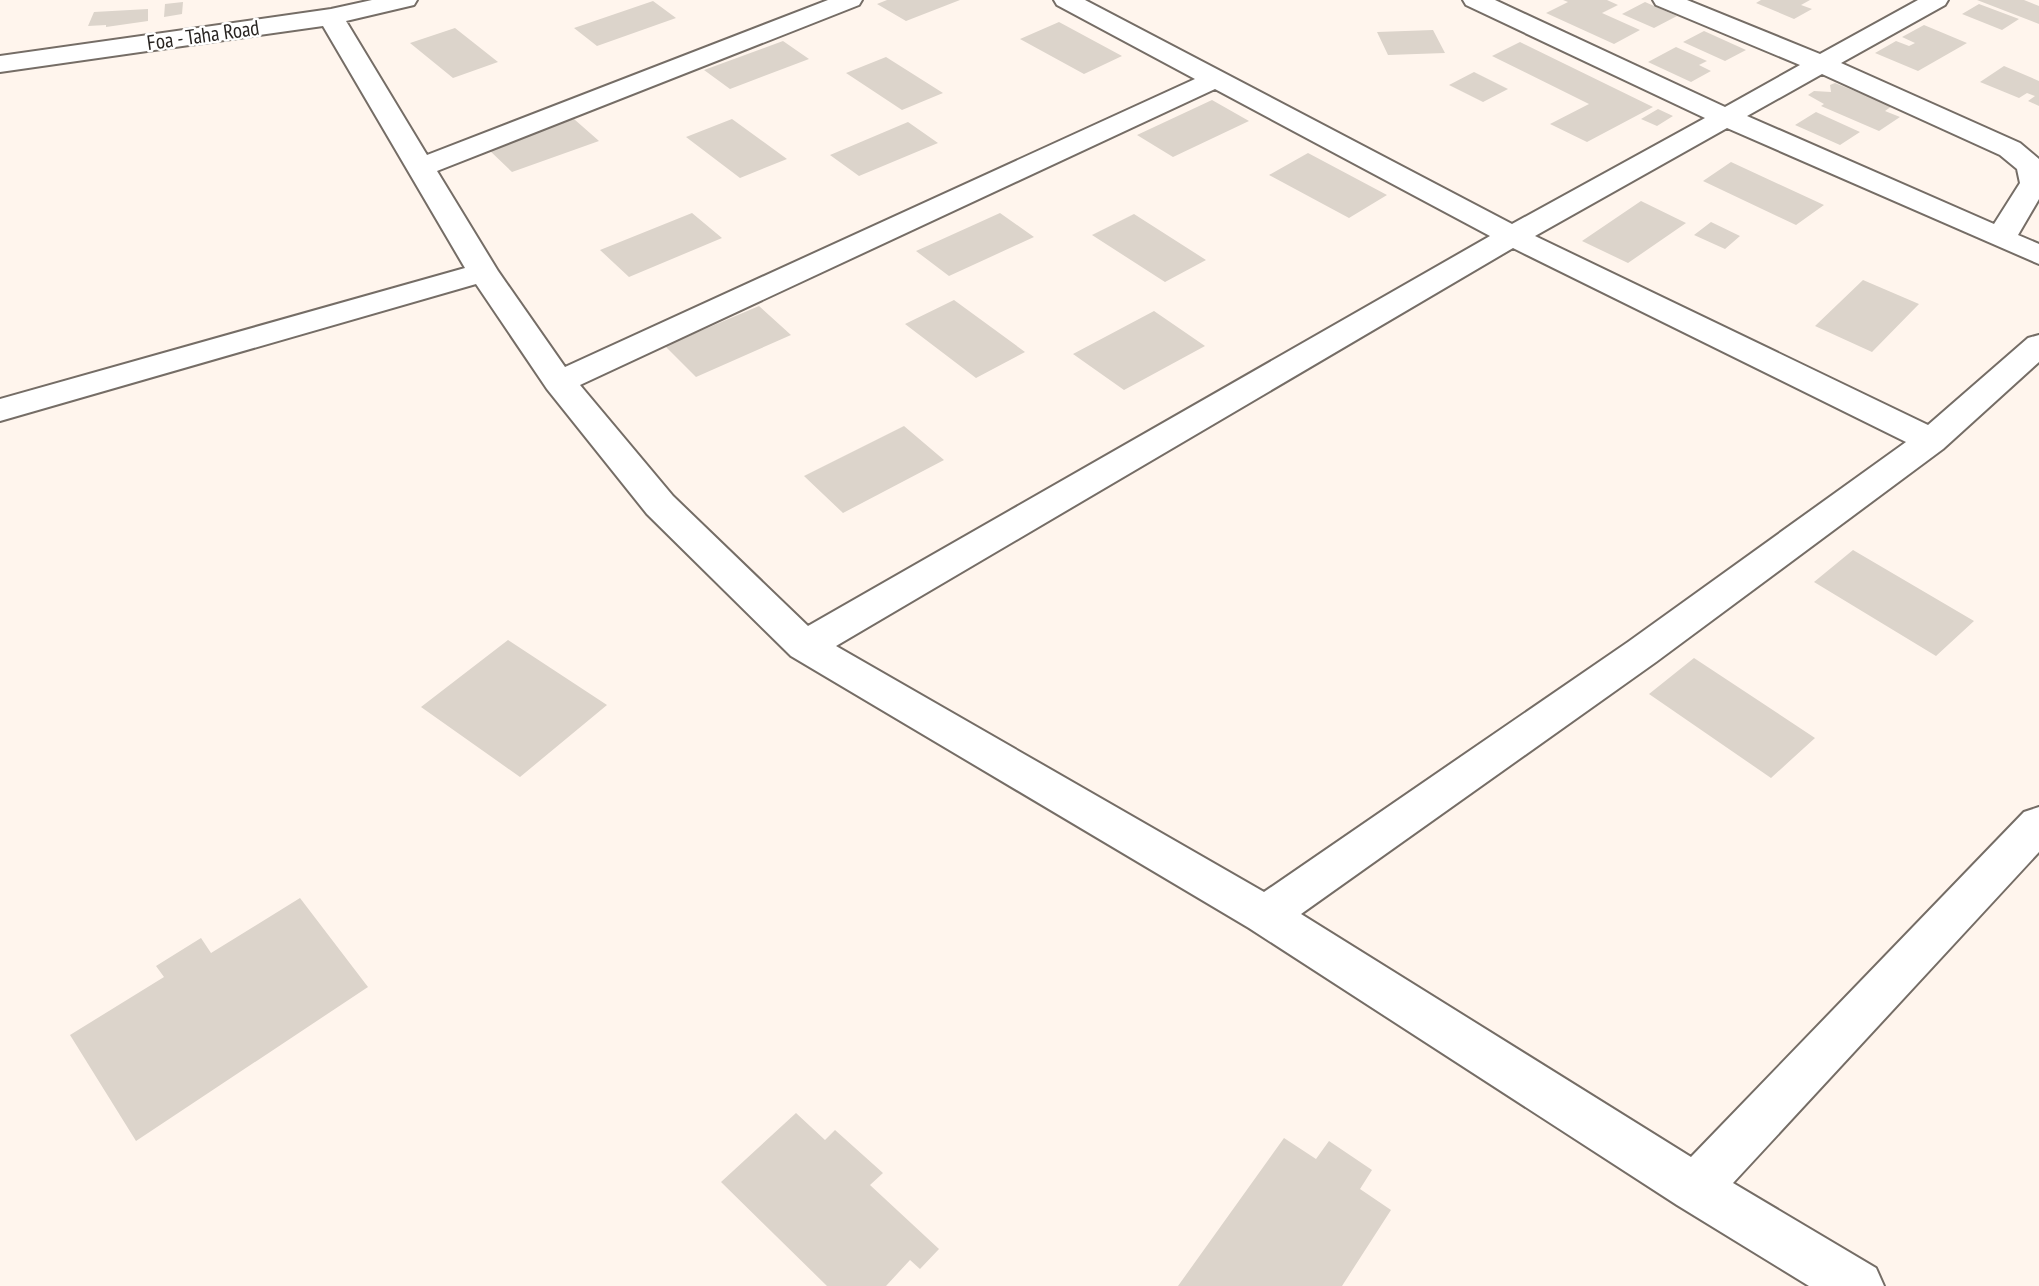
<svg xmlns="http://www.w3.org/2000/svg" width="2039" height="1286" viewBox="0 0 2039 1286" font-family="'PT Sans Narrow',sans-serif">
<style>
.building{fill:#dcd4cb}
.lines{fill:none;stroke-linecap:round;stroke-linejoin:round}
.minor-casing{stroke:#756d66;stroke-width:4}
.minor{fill:#fff;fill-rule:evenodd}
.labels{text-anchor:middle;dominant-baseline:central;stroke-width:5;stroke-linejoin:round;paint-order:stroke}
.far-street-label{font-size:21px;fill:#282421;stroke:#fff}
</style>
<rect width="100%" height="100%" fill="#fff5ed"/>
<path class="building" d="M 887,0 L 960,0 L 906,21 L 877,4 Z
M 1563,0 L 1607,0 L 1618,5 L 1602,13 L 1640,30 L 1614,44 L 1546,13 L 1568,2 Z
M 1761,0 L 1810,0 L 1801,5 L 1812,9 L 1794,19 L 1756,3 Z
M 1977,0 L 2024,0 L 2039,6 L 2039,24 Z
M 653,1 L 676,18 L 597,46 L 574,28 Z
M 183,2 L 182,14 L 164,17 L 165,4 Z
M 1645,2 L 1677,16 L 1654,28 L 1622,14 Z
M 1979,4 L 2019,19 L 2002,30 L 1962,14 Z
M 148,9 L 148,21 L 106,27 L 106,25 L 88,26 L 94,12 Z
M 1059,22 L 1122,56 L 1084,74 L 1020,39 Z
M 1924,25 L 1967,43 L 1918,71 L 1875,53 L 1896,41 L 1909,46 L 1915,43 L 1902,37 Z
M 455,28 L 498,62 L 453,78 L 410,43 Z
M 1433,30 L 1445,53 L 1388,55 L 1377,32 Z
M 1704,31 L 1746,50 L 1725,61 L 1683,42 Z
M 783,41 L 809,59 L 730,89 L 704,70 Z
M 1520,42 L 1653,107 L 1587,142 L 1550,124 L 1589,104 L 1492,56 Z
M 1676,47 L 1707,61 L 1699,65 L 1711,71 L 1691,82 L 1648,62 Z
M 886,57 L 943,93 L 902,110 L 846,73 Z
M 2004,66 L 2039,81 L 2039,106 L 2028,101 L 2035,96 L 2027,93 L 2019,98 L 1980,82 Z
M 1474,72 L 1508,89 L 1483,102 L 1449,85 Z
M 1835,83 L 1892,106 L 1885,111 L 1900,117 L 1879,131 L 1821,106 L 1824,104 L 1808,95 L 1814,91 L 1831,92 L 1830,85 Z
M 1212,100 L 1249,121 L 1173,157 L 1137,135 Z
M 1658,109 L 1673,116 L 1657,126 L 1641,119 Z
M 1816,112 L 1860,132 L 1840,145 L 1795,125 Z
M 574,119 L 599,141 L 512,172 L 488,149 Z
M 732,119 L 787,159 L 740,178 L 686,137 Z
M 908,122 L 938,143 L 859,176 L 830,155 Z
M 1308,153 L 1387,195 L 1349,218 L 1269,175 Z
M 1731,162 L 1824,205 L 1796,225 L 1703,181 Z
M 1641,201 L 1686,223 L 1628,263 L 1582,241 Z
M 692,213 L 722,238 L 629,277 L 600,250 Z
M 1000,213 L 1034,237 L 949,276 L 916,251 Z
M 1134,214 L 1206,260 L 1165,282 L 1092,235 Z
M 1711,222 L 1740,236 L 1725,249 L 1694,235 Z
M 1863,280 L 1919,304 L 1872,352 L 1815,326 Z
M 954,300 L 1025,352 L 976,378 L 905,324 Z
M 759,306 L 791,335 L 696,377 L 665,346 Z
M 1154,311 L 1205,346 L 1124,390 L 1073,354 Z
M 904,426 L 944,460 L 843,513 L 804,476 Z
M 1853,550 L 1974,621 L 1936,656 L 1814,582 Z
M 508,640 L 607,705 L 520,777 L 421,707 Z
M 1694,658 L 1815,738 L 1771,778 L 1649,694 Z
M 300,898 L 368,987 L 136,1141 L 70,1035 L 164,977 L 156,966 L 201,938 L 211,953 Z
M 796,1113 L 825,1140 L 835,1130 L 883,1173 L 870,1185 L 939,1249 L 920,1269 L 910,1260 L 886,1286 L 827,1286 L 721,1182 Z
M 1284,1138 L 1316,1159 L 1329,1141 L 1372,1170 L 1360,1189 L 1391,1210 L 1342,1286 L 1178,1286 Z"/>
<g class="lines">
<g class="minor-casing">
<path id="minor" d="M 372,0 L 417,0 L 414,5 L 346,21 L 427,155 L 828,0 L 862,0 L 859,5 L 437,171 L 498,271 L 565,367 L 1195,79 L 1057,5 L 1054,0 L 1085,0 L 1512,224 L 1705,118 L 1466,5 L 1463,0 L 1495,0 L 1725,107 L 1800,65 L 1656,5 L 1653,0 L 1687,0 L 1820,54 L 1918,0 L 1948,0 L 1945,5 L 1841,63 L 2020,143 L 2039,159 L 2039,199 L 2018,235 L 2039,244 L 2039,264 L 1727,128 L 1535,236 L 1928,425 L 2028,338 L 2039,335 L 2039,362 L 1943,449 L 1656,662 L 1301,914 L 1691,1157 L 2024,812 L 2039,807 L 2039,852 L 1733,1183 L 1876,1268 L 1884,1286 L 1809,1286 L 1677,1205 L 1249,928 L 791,656 L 647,514 L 547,389 L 476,284 L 0,421 L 0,399 L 465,268 L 323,26 L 0,72 L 0,56 L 331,9 ZM 1822,74 L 2000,155 L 2017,169 L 2020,183 L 1994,224 L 1747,116 ZM 1215,89 L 1490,236 L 808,626 L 673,496 L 580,385 ZM 1513,248 L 1906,442 L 1628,642 L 1264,892 L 836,646 Z"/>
</g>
<use href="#minor" class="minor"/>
</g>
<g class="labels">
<g class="far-street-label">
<text transform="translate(203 35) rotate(-8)">Foa - Taha Road</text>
</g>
</g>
</svg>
